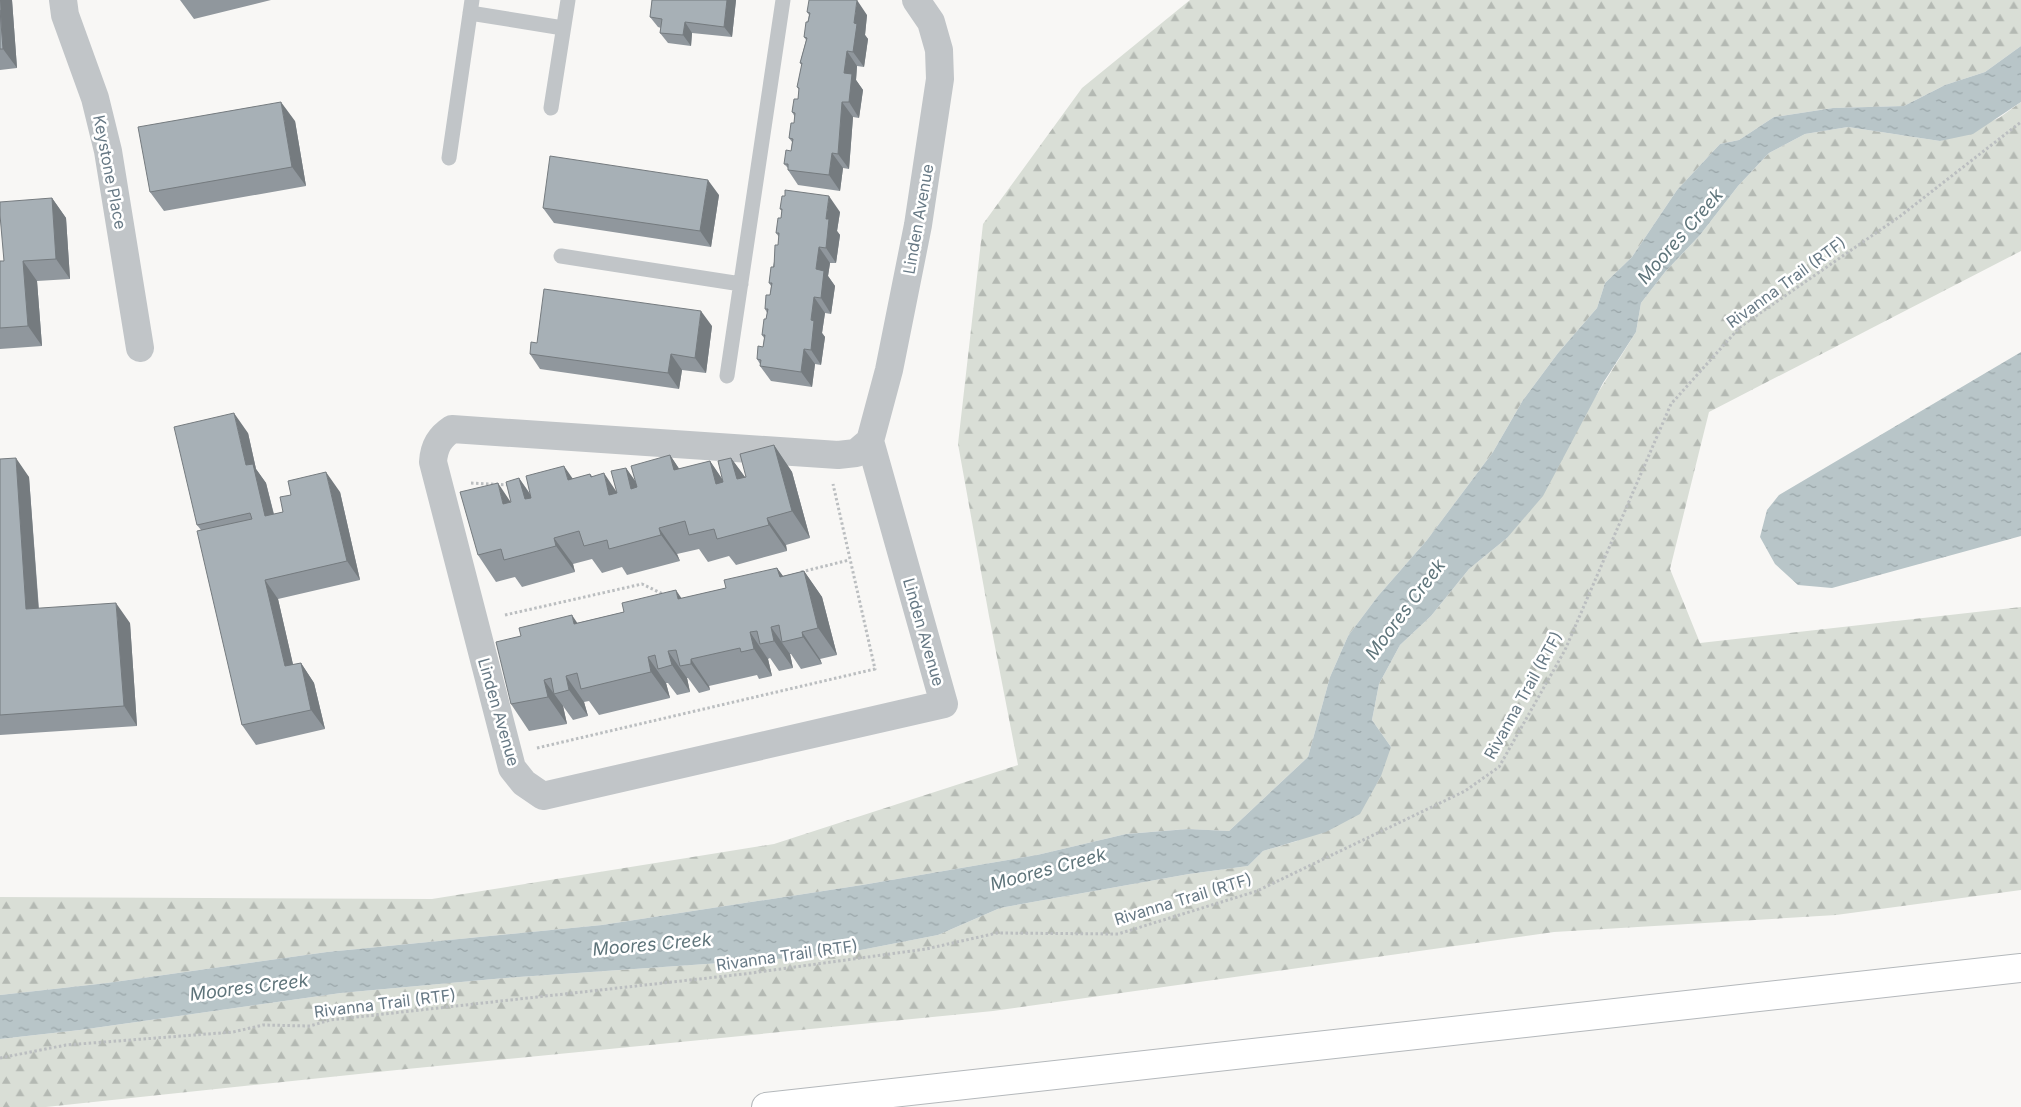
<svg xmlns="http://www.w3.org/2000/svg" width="2021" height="1107" viewBox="0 0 2021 1107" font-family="Inter,sans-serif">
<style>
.forest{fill:url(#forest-firs)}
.water{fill:url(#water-ripples)}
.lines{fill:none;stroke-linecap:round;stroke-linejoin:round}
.motorway-casing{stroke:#b4b8bb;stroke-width:30}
.path{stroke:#bbbec0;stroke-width:3;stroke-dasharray:2.5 2.5;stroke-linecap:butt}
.service{stroke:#c1c5c8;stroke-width:15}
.minor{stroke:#c1c5c8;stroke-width:28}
.motorway{stroke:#fff;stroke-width:28}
.wall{fill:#90979d}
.shaded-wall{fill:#757b7f}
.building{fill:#a7b0b6;stroke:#757b7f}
.labels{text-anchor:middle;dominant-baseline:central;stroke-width:5;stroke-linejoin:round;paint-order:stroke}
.street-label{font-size:16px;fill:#677985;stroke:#fff}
.water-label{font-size:18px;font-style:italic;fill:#5e747a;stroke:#fff}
</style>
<defs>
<pattern id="forest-firs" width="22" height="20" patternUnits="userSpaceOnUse" patternTransform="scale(1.25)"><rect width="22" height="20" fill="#d9ded6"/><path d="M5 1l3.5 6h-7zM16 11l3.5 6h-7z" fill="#b4b9b3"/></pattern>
<pattern id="water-ripples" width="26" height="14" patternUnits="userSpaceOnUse" patternTransform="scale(1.25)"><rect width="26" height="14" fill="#b8c5c8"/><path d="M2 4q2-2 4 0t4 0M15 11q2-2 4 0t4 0" fill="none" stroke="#99a5a8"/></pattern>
</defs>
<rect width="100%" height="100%" fill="#f8f7f5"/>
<path class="forest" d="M 1190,0 L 2021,0 L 2021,46 L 1985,72 L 1945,85 L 1904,106 L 1833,108 L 1774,117 L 1739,140 L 1720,144 L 1677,190 L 1632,257 L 1605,283 L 1597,308 L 1558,353 L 1523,400 L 1493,452 L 1427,540 L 1378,596 L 1348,636 L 1330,677 L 1308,757 L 1229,831 L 1187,829 L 1126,834 L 1037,855 L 862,885 L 602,925 L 327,952 L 107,983 L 0,995 L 0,897 L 432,899 L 774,844 L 1018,765 L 989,616 L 958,444 L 983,224 L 1082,88 Z
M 2021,102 L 2021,251 L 1709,412 L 1670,569 L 1700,643 L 2021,607 L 2021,890 L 1836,915 L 1554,932 L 993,1011 L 397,1070 L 46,1107 L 0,1107 L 0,1039 L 80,1030 L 341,993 L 505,978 L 835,955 L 938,935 L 1000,908 L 1189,874 L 1248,866 L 1263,851 L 1297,841 L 1391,747 L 1372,720 L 1379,684 L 1400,645 L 1431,616 L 1469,569 L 1507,538 L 1636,332 L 1641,303 L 1665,272 L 1700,235 L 1738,186 L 1769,153 L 1805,134 L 1848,127 L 1940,141 L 1999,118 Z"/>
<path class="water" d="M 2021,46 L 2021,102 L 1973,134 L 1940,141 L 1848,127 L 1805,134 L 1769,153 L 1738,186 L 1700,235 L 1665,272 L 1641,303 L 1636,332 L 1603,383 L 1543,496 L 1507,538 L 1469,569 L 1431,616 L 1400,645 L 1379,684 L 1372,720 L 1391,747 L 1381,776 L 1360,814 L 1326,832 L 1263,851 L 1248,866 L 1189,874 L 1000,908 L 938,935 L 835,955 L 505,978 L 341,993 L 80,1030 L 0,1039 L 0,995 L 107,983 L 327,952 L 602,925 L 862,885 L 1037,855 L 1126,834 L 1188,829 L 1229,831 L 1308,757 L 1330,677 L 1348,636 L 1378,596 L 1427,540 L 1493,452 L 1523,400 L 1558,353 L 1597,308 L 1605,283 L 1632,257 L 1677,190 L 1720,144 L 1739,140 L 1774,117 L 1833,108 L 1904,106 L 1945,85 L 1985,72 Z
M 2021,352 L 2021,536 L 1832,588 L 1798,585 L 1775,564 L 1760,537 L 1767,510 L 1779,495 Z"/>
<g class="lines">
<g class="motorway-casing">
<path id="motorway" d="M 766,1107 L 2021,968"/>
</g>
<path class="path" d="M 471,483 L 509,485
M 801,572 L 849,560
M 505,615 L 642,584 L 665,595
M 537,748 L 875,669 L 833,484
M 0,1058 L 66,1045 L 233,1032 L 263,1025 L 310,1026 L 330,1020 L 744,974 L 926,949 L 997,933 L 1118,934 L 1257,891 L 1465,791 L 1499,767 L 1565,650 L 1671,404 L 1740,327 L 1899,217 L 2021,122"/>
<path class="service" d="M 470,13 L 563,28
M 551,108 L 568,0
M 449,158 L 472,0
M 561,256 L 741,284
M 727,376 L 783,0"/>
<path class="minor" d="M 63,0 L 65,15 L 95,98 L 108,151 L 140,348
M 870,441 L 856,453 L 838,455 L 452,429 C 440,437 434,446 433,462 L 512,768 L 524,783 L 543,796 L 944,704 L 870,441 L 889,370 L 918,225 L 940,79 L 939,50 L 931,22 L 916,0"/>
<use href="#motorway" class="motorway"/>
</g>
<path class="wall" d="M 0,0 L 12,0 L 17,68 L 0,70 Z
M 180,0 L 271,0 L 194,19 Z
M 652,0 L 736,0 L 732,37 L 692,33 L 691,46 L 668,43 L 660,33 L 661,28 L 658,27 L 650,17 Z
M 807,12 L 867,15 L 865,35 L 868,39 L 864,67 L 857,66 L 856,80 L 863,90 L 859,118 L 853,117 L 849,169 L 843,168 L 840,191 L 798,185 L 788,170 L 788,168 L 784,164 L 791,151 L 792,142 L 789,138 L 794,123 L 795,117 L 792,112 L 798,99 L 799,90 L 797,87 L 802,65 L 800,63 L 806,40 L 804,37 L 809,15 Z
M 295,121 L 306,186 L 164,211 L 150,192 Z
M 719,195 L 711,247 L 554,223 L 543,208 Z
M 52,198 L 66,218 L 70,279 L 37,281 L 42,346 L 0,349 L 0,261 L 4,261 Z
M 780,209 L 840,212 L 837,231 L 840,235 L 836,263 L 830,263 L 828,276 L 835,286 L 831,314 L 825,313 L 822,333 L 825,337 L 821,365 L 815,364 L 812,387 L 771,381 L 760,366 L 760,364 L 757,359 L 763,347 L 764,338 L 762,335 L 766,319 L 767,313 L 765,309 L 770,295 L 771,286 L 769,283 L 778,245 L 779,237 L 776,233 L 781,218 L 782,211 Z
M 712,326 L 706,373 L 682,370 L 679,389 L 540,369 L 530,354 L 537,343 Z
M 248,433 L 256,469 L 266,483 L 274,514 L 283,512 L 340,492 L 360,580 L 278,599 L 293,665 L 301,663 L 314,683 L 325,729 L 256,745 L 242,725 L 201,530 L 197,525 Z
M 774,445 L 792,472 L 810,538 L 786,545 L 787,551 L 736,565 L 729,556 L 708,562 L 699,549 L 677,554 L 680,561 L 627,575 L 622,567 L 602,573 L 592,559 L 573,564 L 575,572 L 522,587 L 515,577 L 496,582 L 478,555 L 511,502 L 519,478 L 531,495 L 573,479 L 590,474 L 592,476 L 617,493 L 626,468 L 636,482 L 670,455 L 679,469 L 710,461 L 723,480 L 731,458 L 745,477 L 746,477 Z
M 0,459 L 29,477 L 39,609 L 130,623 L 137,726 L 0,735 Z
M 777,568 L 783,576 L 804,571 L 822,597 L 837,655 L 820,659 L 822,664 L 801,669 L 791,654 L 790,654 L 793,668 L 779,671 L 770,658 L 768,659 L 772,676 L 759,679 L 757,675 L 709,686 L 710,690 L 699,693 L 688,678 L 687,678 L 690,692 L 677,695 L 668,683 L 666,683 L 670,698 L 599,715 L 589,701 L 584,702 L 588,716 L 573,720 L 563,706 L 567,724 L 529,731 L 511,704 L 577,623 L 726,588 Z"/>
<path class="shaded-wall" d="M 0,0 L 12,0 L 17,68 L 3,49 Z
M 727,0 L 736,0 L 732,37 L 724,27 Z
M 857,0 L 867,15 L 865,35 L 868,39 L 864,67 L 853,52 L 854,23 Z
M 685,22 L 692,33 L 691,46 L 683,35 Z
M 847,51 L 857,66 L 856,80 L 863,90 L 859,118 L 849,102 L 844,73 Z
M 281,102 L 295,121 L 306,186 L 292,167 Z
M 842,102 L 853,117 L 849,169 L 838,154 Z
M 832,153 L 843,168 L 840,191 L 829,175 Z
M 708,180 L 719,195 L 711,247 L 700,231 Z
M 829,196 L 840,212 L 837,231 L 840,235 L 836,263 L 826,248 L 826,219 Z
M 52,198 L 66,218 L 70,279 L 56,259 Z
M 819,247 L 830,263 L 828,276 L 835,286 L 831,314 L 821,298 L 816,269 Z
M 23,261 L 37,281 L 42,346 L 28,326 Z
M 814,297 L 825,313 L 822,333 L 825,337 L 821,365 L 811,350 L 811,320 Z
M 701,311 L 712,326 L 706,373 L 695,358 Z
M 804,349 L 815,364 L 812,387 L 801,372 Z
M 671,354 L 682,370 L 679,389 L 668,373 Z
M 234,413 L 248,433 L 256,469 L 266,483 L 279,536 L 265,516 L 246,465 Z
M 774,445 L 792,472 L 810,538 L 792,511 Z
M 670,455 L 688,482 L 674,470 Z
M 16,458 L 29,477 L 40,629 L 26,609 Z
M 731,458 L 750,484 L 737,479 Z
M 710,461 L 728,488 L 716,484 Z
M 564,466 L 582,492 L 568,480 Z
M 626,468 L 644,494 L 631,489 Z
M 326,472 L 340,492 L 360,580 L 347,561 Z
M 604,473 L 622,500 L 609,495 Z
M 519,478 L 537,505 L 525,499 Z
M 498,483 L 516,510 L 503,504 Z
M 767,518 L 786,545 L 787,551 L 769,525 Z
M 659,528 L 677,554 L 680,561 L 661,535 Z
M 554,538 L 573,564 L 575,572 L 556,546 Z
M 777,568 L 796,594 L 780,577 Z
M 804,571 L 822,597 L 837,655 L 818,628 Z
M 265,580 L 278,599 L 298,686 L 285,666 Z
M 676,590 L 694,617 L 678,599 Z
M 116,603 L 130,623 L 137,726 L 124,706 Z
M 572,615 L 590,642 L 574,624 Z
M 771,627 L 790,654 L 793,668 L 774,641 Z
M 750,632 L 768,659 L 772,676 L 754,649 Z
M 802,632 L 820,659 L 822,664 L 803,637 Z
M 668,651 L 687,678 L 690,692 L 672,665 Z
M 648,657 L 666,683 L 670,698 L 651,672 Z
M 691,659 L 709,686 L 710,690 L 691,664 Z
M 301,663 L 314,683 L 325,729 L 311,710 Z
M 566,676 L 584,702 L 588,716 L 569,690 Z
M 544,680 L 563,706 L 567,724 L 548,697 Z"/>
<path class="building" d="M 652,0 L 727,0 L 724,27 L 685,22 L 683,35 L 660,33 L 662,19 L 650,17 Z
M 809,0 L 857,0 L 854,23 L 857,24 L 853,52 L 847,51 L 844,73 L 852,74 L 849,102 L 842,102 L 838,154 L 832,153 L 829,175 L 788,170 L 788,164 L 784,164 L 786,150 L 791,151 L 793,139 L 789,138 L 791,123 L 794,123 L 795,113 L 792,112 L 794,99 L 798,99 L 799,88 L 797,87 L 802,63 L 800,63 L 807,38 L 804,37 L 806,22 L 808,22 L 810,13 L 807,12 Z
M 0,10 L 3,49 L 0,49 Z
M 281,102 L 292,167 L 150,192 L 138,127 Z
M 550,156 L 708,180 L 700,231 L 543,208 Z
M 785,190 L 829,196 L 826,219 L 829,219 L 826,248 L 819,247 L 816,269 L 824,271 L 821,298 L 814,297 L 811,320 L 814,321 L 811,350 L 804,349 L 801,372 L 760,366 L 761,360 L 757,359 L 758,346 L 763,347 L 765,335 L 762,335 L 764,319 L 766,319 L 768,309 L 765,309 L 766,295 L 770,295 L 772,283 L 769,283 L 771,267 L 774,267 L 775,245 L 778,245 L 779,233 L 776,233 L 778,218 L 781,218 L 782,209 L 780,209 L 782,196 L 785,196 Z
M 52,198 L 56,259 L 23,261 L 28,326 L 0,328 L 0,261 L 4,261 L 0,215 L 0,202 Z
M 544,289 L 701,311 L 695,358 L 671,354 L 668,373 L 530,354 L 531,342 L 537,343 Z
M 234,413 L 246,465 L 253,464 L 265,516 L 283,512 L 280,497 L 291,495 L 288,481 L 326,472 L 347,561 L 265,580 L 285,666 L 301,663 L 311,710 L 242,725 L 197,531 L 252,519 L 250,513 L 197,525 L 174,427 Z
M 774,445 L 792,511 L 767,518 L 769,525 L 717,539 L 714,529 L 689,535 L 685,521 L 659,528 L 661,535 L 609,549 L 607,540 L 584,546 L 579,531 L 554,538 L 556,546 L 504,560 L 501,549 L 478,555 L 460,492 L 498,483 L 503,504 L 511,502 L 506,482 L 519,478 L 525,499 L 531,498 L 526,476 L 564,466 L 568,480 L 590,474 L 591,477 L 604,473 L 609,495 L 617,493 L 611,471 L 626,468 L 631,489 L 637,487 L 631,466 L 670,455 L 674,470 L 710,461 L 716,484 L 723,482 L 718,461 L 731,458 L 737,479 L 746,477 L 740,454 Z
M 16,458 L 26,609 L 116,603 L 124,706 L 0,715 L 0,459 Z
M 777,568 L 780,577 L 804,571 L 818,628 L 802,632 L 803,637 L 782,642 L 779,625 L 771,627 L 774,641 L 760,644 L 757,631 L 750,632 L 754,649 L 741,652 L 740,648 L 691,659 L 691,664 L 680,666 L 676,650 L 668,651 L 672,665 L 658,669 L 655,655 L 648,657 L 651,672 L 581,689 L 577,673 L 566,676 L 569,690 L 554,694 L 551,678 L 544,680 L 548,697 L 511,704 L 496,642 L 521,636 L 519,628 L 572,615 L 574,624 L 624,612 L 622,603 L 676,590 L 678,599 L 726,588 L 724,580 Z"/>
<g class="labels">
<g class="street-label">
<text transform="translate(110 172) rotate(79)">Keystone Place</text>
<text transform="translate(918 219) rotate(-80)">Linden Avenue</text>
<text transform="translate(1786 282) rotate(-36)">Rivanna Trail (RTF)</text>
<text transform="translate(924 632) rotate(74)">Linden Avenue</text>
<text transform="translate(1523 695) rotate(-61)">Rivanna Trail (RTF)</text>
<text transform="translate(499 712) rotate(74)">Linden Avenue</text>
<text transform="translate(1183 899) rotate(-17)">Rivanna Trail (RTF)</text>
<text transform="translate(787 955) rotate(-8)">Rivanna Trail (RTF)</text>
<text transform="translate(385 1003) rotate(-7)">Rivanna Trail (RTF)</text>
</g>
<g class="water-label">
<text transform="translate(1680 236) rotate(-49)">Moores Creek</text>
<text transform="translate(1405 609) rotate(-53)">Moores Creek</text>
<text transform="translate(1048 869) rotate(-15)">Moores Creek</text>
<text transform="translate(652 944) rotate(-5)">Moores Creek</text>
<text transform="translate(249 987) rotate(-7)">Moores Creek</text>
</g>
</g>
</svg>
